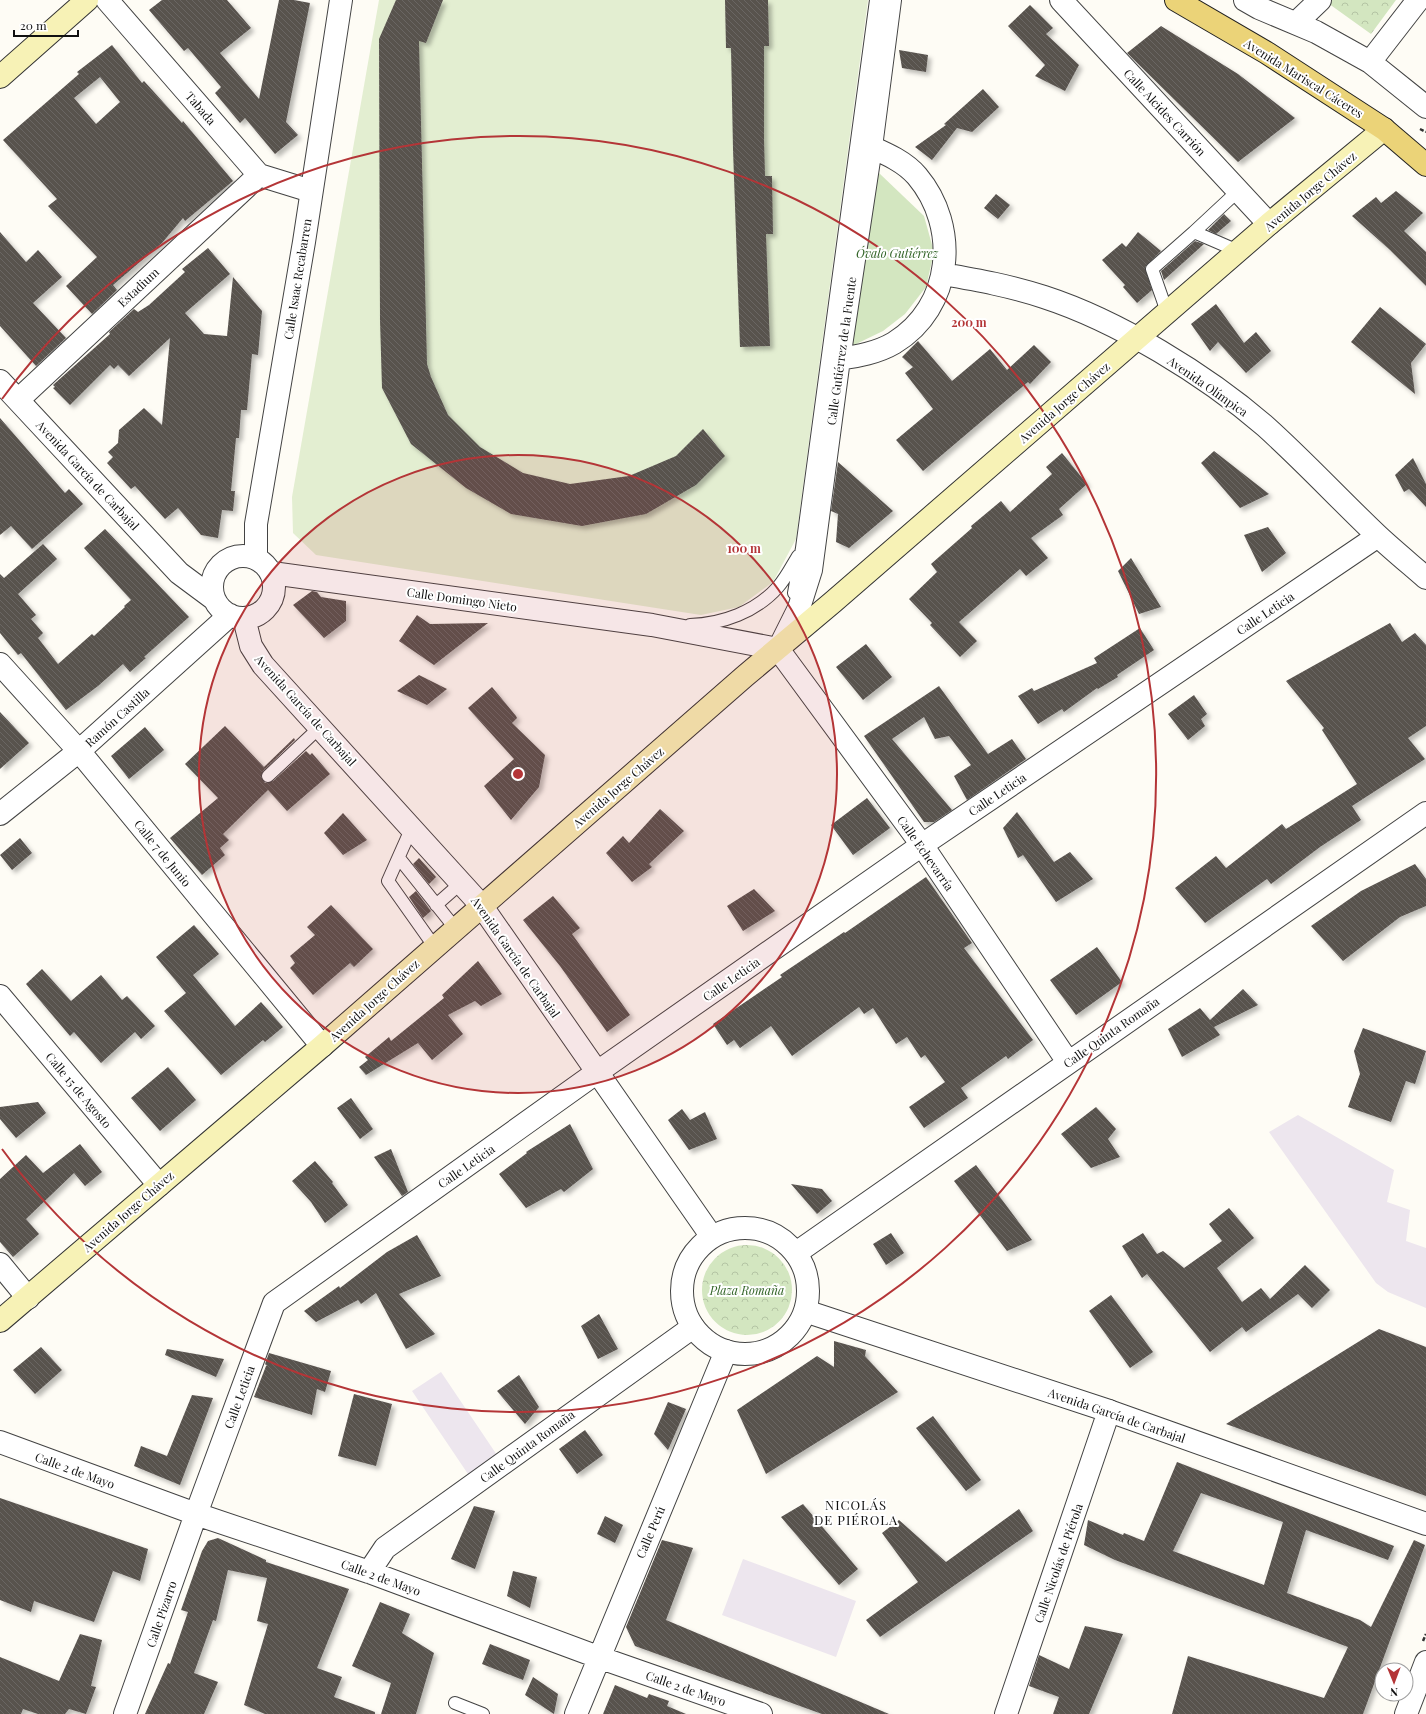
<svg xmlns="http://www.w3.org/2000/svg" width="1426" height="1714" viewBox="0 0 1426 1714" font-family="'Playfair Display',serif">
<style>
.industrial{fill:#ede6ee}
.grass{fill:#d3e6c0}
.park{fill:url(#park-crowns)}
.pitch{fill:#e3eed1}
.building{fill:url(#building-back-hatch);fill-rule:evenodd;filter:url(#shadow)}
.lines{fill:none;stroke-linecap:round;stroke-linejoin:round}
.service-casing{stroke:#434343;stroke-width:14}
.minor-casing{stroke:#434343;stroke-width:24}
.tertiary-casing{stroke:#434343;stroke-width:24}
.secondary-casing{stroke:#323232;stroke-width:24}
.primary-casing{stroke:#212121;stroke-width:24}
.path{stroke:#323232;stroke-width:2.5;stroke-dasharray:4 2;stroke-linecap:butt}
.service{stroke:#fff;stroke-width:12}
.minor{stroke:#fff;stroke-width:22}
.tertiary{stroke:#fff;stroke-width:22}
.secondary{stroke:#f7f2b6;stroke-width:22}
.primary{stroke:#ebd378;stroke-width:22}
.ring{fill:none;stroke:#b43537;stroke-width:2}
.labels{text-anchor:middle;dominant-baseline:central;stroke-width:4;stroke-linejoin:round;paint-order:stroke}
.street-label{font-size:12px;fill:#101010;stroke:#fff}
.park-label{font-size:12px;font-style:italic;fill:#316326;stroke:#fff}
.neighbourhood-label{font-size:13px;letter-spacing:1px;fill:#101010;stroke:#fff}
.centre{fill:#b43537;stroke:#fff;stroke-width:2}
.ring-label{font-size:12px;text-anchor:middle;font-weight:bold;fill:#b43537;stroke:#fff;stroke-width:4;stroke-linejoin:round;paint-order:stroke}
</style>
<defs>
<pattern id="park-crowns" width="20" height="18" patternUnits="userSpaceOnUse"><rect width="20" height="18" fill="#d3e6c0"/><path d="M2 6a3 3 0 1 1 6 0M12 15a3 3 0 1 1 6 0" fill="none" stroke="#b4c4a4"/></pattern>
<pattern id="building-back-hatch" width="6" height="6" patternUnits="userSpaceOnUse"><rect width="6" height="6" fill="#58524e"/><path d="M-1 5l2 2M0 0l6 6M5-1l2 2" fill="none" stroke="#6b6663"/></pattern>
<filter id="shadow"><feDropShadow dx="3.5" dy="3.5" stdDeviation="2" flood-color="#0004"/></filter>
</defs>
<rect width="100%" height="100%" fill="#fefcf5"/>
<path class="industrial" d="M 1298,1115 L 1394,1170 L 1387,1202 L 1410,1210 L 1406,1241 L 1426,1248 L 1426,1308 L 1388,1292 L 1376,1283 L 1269,1132 Z
M 441,1372 L 499,1458 L 470,1477 L 412,1391 Z
M 743,1559 L 856,1601 L 836,1657 L 722,1615 Z"/>
<path class="grass" d="M 879,173 L 924,216 L 934,252 L 926,287 L 905,314 L 883,331 L 852,346 L 873,176 Z"/>
<path class="park" d="M 1326,0 L 1396,0 L 1371,34 L 1325,1 Z
M702 1290a45 45 0 1 1 90 0a45 45 0 1 1-90 0Z"/>
<path class="pitch" d="M 379,0 L 868,0 L 796,539 L 773,582 L 739,607 L 701,615 L 316,555 L 293,533 L 292,497 Z"/>
<path class="building" d="M 162,0 L 227,0 L 251,28 L 220,53 L 259,99 L 279,0 L 294,0 L 310,3 L 286,122 L 298,135 L 275,154 L 245,118 L 240,123 L 215,93 L 221,87 L 188,48 L 184,51 L 149,10 Z
M 396,0 L 443,0 L 426,43 L 419,41 L 427,364 L 431,377 L 448,415 L 480,447 L 523,473 L 570,484 L 629,476 L 676,456 L 703,429 L 725,456 L 696,485 L 646,514 L 582,526 L 511,514 L 466,488 L 411,444 L 382,388 L 380,320 L 379,39 Z
M 725,0 L 768,0 L 769,46 L 764,46 L 764,138 L 765,176 L 772,176 L 773,234 L 766,234 L 770,346 L 740,347 L 733,149 L 731,48 L 726,48 Z
M 1030,5 L 1053,28 L 1046,34 L 1079,65 L 1065,91 L 1035,76 L 1045,65 L 1008,26 Z
M 1161,26 L 1238,74 L 1295,118 L 1238,162 L 1127,53 Z
M 112,45 L 142,83 L 144,81 L 182,123 L 183,121 L 233,181 L 185,221 L 183,218 L 162,243 L 113,285 L 117,290 L 92,314 L 66,286 L 97,257 L 48,206 L 57,199 L 3,140 L 79,74 L 77,72 ZM 100,77 L 120,102 L 96,124 L 74,98 Z
M 899,50 L 928,55 L 926,72 L 902,68 Z
M 983,89 L 999,107 L 972,132 L 957,128 L 932,160 L 915,147 L 946,125 L 944,124 Z
M 1396,191 L 1423,213 L 1404,231 L 1426,252 L 1426,286 L 1390,250 L 1352,216 L 1376,197 L 1381,203 Z
M 996,194 L 1010,205 L 998,219 L 984,208 Z
M 1224,214 L 1231,221 L 1216,234 L 1208,230 Z
M 0,232 L 26,262 L 38,250 L 62,277 L 33,303 L 66,338 L 36,366 L 0,326 Z
M 1138,232 L 1161,251 L 1145,267 L 1152,290 L 1137,303 L 1123,287 L 1125,285 L 1102,260 L 1122,243 L 1126,247 Z
M 1195,241 L 1204,244 L 1164,280 L 1161,271 Z
M 208,248 L 230,274 L 185,313 L 204,334 L 227,336 L 233,277 L 262,311 L 258,355 L 252,354 L 247,410 L 241,410 L 239,438 L 236,438 L 231,491 L 235,491 L 233,511 L 222,510 L 218,538 L 201,535 L 178,508 L 165,519 L 135,486 L 131,489 L 107,463 L 113,457 L 108,452 L 118,443 L 119,430 L 144,408 L 162,425 L 170,338 L 129,376 L 118,365 L 114,369 L 110,365 L 70,405 L 53,388 L 55,387 L 53,385 L 110,334 L 109,332 L 134,309 L 138,312 L 149,305 L 185,272 L 182,269 Z
M 1216,304 L 1244,343 L 1256,332 L 1271,351 L 1246,373 L 1218,342 L 1210,351 L 1191,324 Z
M 1380,307 L 1426,344 L 1411,363 L 1415,394 L 1351,342 Z
M 918,341 L 952,381 L 990,349 L 1007,370 L 1034,345 L 1051,362 L 1030,384 L 1028,382 L 923,471 L 896,440 L 933,409 L 905,373 L 913,367 L 902,357 Z
M 0,418 L 65,493 L 69,489 L 83,504 L 32,549 L 11,526 L 0,535 Z
M 1214,451 L 1269,494 L 1240,508 L 1201,463 Z
M 1062,453 L 1087,484 L 1059,509 L 1063,515 L 1031,538 L 1048,558 L 1026,576 L 1020,569 L 959,622 L 977,641 L 960,657 L 930,625 L 932,623 L 909,599 L 937,572 L 931,564 L 972,528 L 971,526 L 1001,501 L 1010,512 L 1052,474 L 1046,467 Z
M 1413,458 L 1426,484 L 1426,507 L 1409,489 L 1404,492 L 1395,475 Z
M 838,462 L 893,511 L 849,548 L 836,542 L 838,514 L 831,511 Z
M 1268,527 L 1286,553 L 1262,572 L 1244,535 Z
M 105,529 L 189,617 L 144,657 L 146,658 L 130,672 L 123,664 L 98,686 L 66,710 L 21,653 L 18,655 L 0,633 L 0,574 L 4,578 L 43,544 L 57,559 L 18,594 L 36,615 L 31,619 L 43,633 L 38,638 L 58,664 L 92,634 L 94,636 L 125,607 L 124,606 L 131,600 L 84,548 Z
M 1131,558 L 1161,607 L 1139,614 L 1118,571 Z
M 312,591 L 317,592 L 321,597 L 346,601 L 346,621 L 324,638 L 293,605 Z
M 417,615 L 430,624 L 488,623 L 434,665 L 399,641 Z
M 1390,623 L 1402,642 L 1415,633 L 1426,645 L 1426,726 L 1408,738 L 1425,759 L 1352,806 L 1361,820 L 1320,847 L 1271,884 L 1267,879 L 1205,923 L 1175,888 L 1216,856 L 1226,868 L 1282,824 L 1286,829 L 1357,784 L 1322,730 L 1324,728 L 1286,681 Z
M 1140,628 L 1154,650 L 1117,675 L 1118,677 L 1098,689 L 1097,688 L 1064,712 L 1062,709 L 1038,724 L 1018,696 L 1032,688 L 1034,691 L 1097,663 L 1094,658 Z
M 866,644 L 892,677 L 863,700 L 836,667 Z
M 419,675 L 447,689 L 427,705 L 397,691 Z
M 939,686 L 988,754 L 1012,739 L 1026,759 L 967,800 L 954,776 L 971,765 L 949,736 L 935,739 L 924,717 L 892,739 L 952,810 L 934,822 L 924,822 L 864,736 Z
M 492,687 L 516,716 L 517,718 L 512,723 L 545,755 L 539,787 L 511,820 L 484,786 L 514,759 L 468,708 Z
M 1194,695 L 1207,714 L 1201,719 L 1205,726 L 1188,740 L 1168,714 Z
M 0,712 L 29,743 L 0,769 Z
M 225,726 L 264,767 L 294,738 L 295,740 L 263,771 L 261,777 L 265,783 L 273,781 L 306,751 L 310,755 L 312,753 L 330,774 L 287,811 L 268,790 L 223,834 L 229,840 L 220,848 L 225,855 L 202,875 L 170,838 L 218,798 L 185,764 Z
M 145,727 L 164,750 L 129,779 L 111,756 Z
M 867,798 L 890,828 L 853,855 L 831,825 Z
M 660,809 L 684,831 L 649,864 L 652,867 L 632,882 L 606,853 L 623,836 L 629,843 Z
M 1017,812 L 1054,862 L 1070,852 L 1093,879 L 1056,902 L 1023,855 L 1018,858 L 1003,828 Z
M 343,813 L 367,840 L 343,855 L 324,833 Z
M 20,838 L 32,853 L 12,870 L 0,855 Z
M 419,858 L 436,877 L 429,884 L 413,864 Z
M 1415,864 L 1426,879 L 1426,906 L 1400,917 L 1343,961 L 1311,926 L 1361,891 Z
M 926,877 L 972,943 L 964,948 L 1033,1040 L 1008,1059 L 1006,1056 L 961,1088 L 968,1098 L 924,1128 L 909,1107 L 945,1082 L 925,1055 L 921,1058 L 907,1037 L 896,1044 L 873,1008 L 864,1014 L 859,1007 L 792,1056 L 771,1026 L 740,1048 L 734,1040 L 727,1045 L 713,1024 L 782,977 L 780,975 L 844,932 L 845,933 Z
M 754,889 L 775,911 L 743,931 L 727,906 Z
M 416,891 L 431,911 L 423,918 L 409,897 Z
M 553,896 L 580,928 L 572,934 L 630,1015 L 607,1032 L 560,966 L 523,920 Z
M 331,905 L 373,949 L 354,967 L 350,963 L 313,995 L 290,968 L 295,963 L 290,956 L 315,935 L 307,927 Z
M 194,925 L 219,954 L 193,975 L 235,1026 L 261,1002 L 283,1027 L 265,1042 L 263,1040 L 221,1075 L 164,1011 L 186,993 L 156,957 Z
M 1097,947 L 1122,982 L 1076,1015 L 1050,980 Z
M 478,961 L 502,994 L 481,1006 L 475,1001 L 448,1015 L 463,1034 L 432,1060 L 418,1043 L 366,1075 L 359,1067 L 368,1060 L 365,1057 L 389,1037 L 391,1041 L 444,998 L 442,995 Z
M 42,969 L 71,1001 L 101,975 L 122,1000 L 127,996 L 155,1026 L 141,1039 L 135,1032 L 101,1063 L 74,1032 L 70,1036 L 26,984 Z
M 1243,989 L 1258,1005 L 1214,1027 L 1220,1035 L 1182,1057 L 1168,1029 L 1200,1008 L 1210,1020 Z
M 1363,1028 L 1426,1051 L 1415,1084 L 1406,1081 L 1391,1122 L 1348,1107 L 1360,1074 L 1354,1051 Z
M 168,1067 L 196,1100 L 160,1131 L 131,1098 Z
M 351,1098 L 373,1129 L 360,1139 L 337,1108 Z
M 38,1102 L 46,1113 L 16,1138 L 0,1119 L 0,1107 Z
M 1096,1107 L 1116,1129 L 1108,1139 L 1120,1157 L 1091,1168 L 1061,1134 Z
M 682,1109 L 690,1120 L 705,1112 L 717,1139 L 689,1150 L 668,1120 Z
M 570,1124 L 593,1169 L 564,1192 L 561,1189 L 526,1208 L 499,1174 L 527,1153 L 526,1152 Z
M 80,1144 L 102,1172 L 85,1186 L 74,1173 L 26,1219 L 39,1234 L 13,1257 L 0,1242 L 0,1179 L 26,1155 L 43,1173 Z
M 391,1149 L 408,1192 L 402,1196 L 374,1157 Z
M 315,1161 L 333,1182 L 332,1183 L 348,1205 L 325,1223 L 311,1202 L 292,1181 Z
M 976,1165 L 1032,1240 L 1007,1251 L 954,1181 Z
M 791,1184 L 822,1189 L 832,1201 L 817,1214 Z
M 1229,1208 L 1254,1238 L 1217,1268 L 1242,1302 L 1261,1288 L 1270,1299 L 1305,1265 L 1330,1290 L 1312,1308 L 1298,1294 L 1246,1332 L 1242,1327 L 1210,1352 L 1147,1274 L 1142,1278 L 1122,1246 L 1143,1233 L 1157,1254 L 1163,1251 L 1184,1268 L 1222,1241 L 1209,1224 Z
M 891,1233 L 904,1253 L 886,1265 L 873,1244 Z
M 417,1235 L 441,1276 L 399,1294 L 435,1334 L 406,1349 L 376,1293 L 361,1304 L 358,1300 L 316,1322 L 304,1311 L 339,1286 L 340,1288 L 387,1252 Z
M 1111,1295 L 1153,1352 L 1130,1368 L 1089,1311 Z
M 599,1314 L 618,1349 L 598,1359 L 581,1326 Z
M 1379,1329 L 1426,1347 L 1426,1496 L 1226,1424 Z
M 834,1341 L 866,1350 L 865,1356 L 898,1392 L 766,1474 L 737,1410 L 817,1356 L 834,1367 Z
M 41,1347 L 62,1370 L 35,1394 L 13,1370 Z
M 167,1349 L 224,1359 L 216,1377 L 165,1355 Z
M 269,1353 L 331,1371 L 325,1392 L 317,1389 L 312,1415 L 254,1397 L 266,1366 L 267,1366 L 265,1364 Z
M 519,1375 L 539,1407 L 525,1424 L 497,1391 Z
M 354,1394 L 392,1404 L 376,1466 L 338,1456 Z
M 192,1395 L 213,1398 L 180,1485 L 134,1466 L 141,1446 L 167,1456 Z
M 668,1402 L 686,1409 L 668,1450 L 654,1434 Z
M 933,1416 L 981,1480 L 966,1491 L 916,1428 Z
M 585,1430 L 603,1455 L 577,1474 L 559,1449 Z
M 1177,1462 L 1394,1546 L 1388,1560 L 1306,1530 L 1287,1593 L 1360,1620 L 1371,1627 L 1414,1540 L 1425,1545 L 1363,1714 L 1172,1714 L 1188,1656 L 1324,1698 L 1348,1647 L 1115,1560 L 1084,1545 L 1088,1520 L 1123,1535 L 1124,1533 L 1144,1541 ZM 1201,1493 L 1283,1522 L 1264,1585 L 1173,1551 Z
M 0,1498 L 148,1549 L 140,1581 L 113,1571 L 94,1622 L 34,1601 L 31,1612 L 0,1600 Z
M 803,1504 L 858,1569 L 839,1585 L 781,1517 Z
M 474,1506 L 495,1511 L 475,1569 L 451,1559 Z
M 1019,1509 L 1033,1531 L 880,1637 L 866,1620 L 918,1582 L 882,1533 L 899,1520 L 946,1562 Z
M 605,1516 L 623,1525 L 615,1543 L 597,1534 Z
M 218,1538 L 266,1560 L 266,1562 L 349,1589 L 317,1668 L 342,1677 L 334,1697 L 375,1712 L 375,1714 L 265,1714 L 244,1705 L 268,1624 L 257,1621 L 267,1578 L 228,1570 L 216,1621 L 213,1620 L 194,1673 L 218,1682 L 204,1714 L 145,1714 L 168,1663 L 170,1664 L 188,1612 L 181,1610 L 202,1551 L 208,1541 Z
M 662,1540 L 693,1548 L 666,1620 L 889,1714 L 822,1714 L 635,1646 L 626,1627 Z
M 513,1571 L 537,1577 L 530,1608 L 507,1596 Z
M 380,1602 L 410,1614 L 402,1633 L 434,1653 L 416,1714 L 381,1714 L 391,1683 L 352,1666 Z
M 1085,1626 L 1123,1634 L 1089,1714 L 1053,1714 L 1059,1697 L 1029,1686 L 1039,1655 L 1069,1669 Z
M 80,1634 L 102,1640 L 91,1686 L 96,1687 L 86,1714 L 69,1709 L 65,1714 L 38,1714 L 23,1709 L 21,1714 L 0,1714 L 0,1657 L 59,1681 Z
M 490,1644 L 530,1660 L 523,1680 L 482,1664 Z
M 533,1677 L 558,1694 L 554,1714 L 525,1695 Z
M 615,1685 L 647,1698 L 649,1694 L 669,1701 L 667,1706 L 686,1714 L 603,1714 Z"/>
<g class="lines">
<g class="service-casing">
<path id="service" d="M 1194,232 L 1238,191
M 1167,312 L 1152,269 L 1194,232 L 1238,251
M 794,593 L 802,548 L 876,0
M 690,625 C 722,624 756,612 778,587 C 786,578 792,566 798,556
M 268,776 L 320,727
M 412,827 L 388,881 L 434,946
M 399,858 L 455,928
M 436,905 L 461,883
M 455,1703 L 483,1714"/>
</g>
<g class="minor-casing">
<path id="minor" d="M 107,0 L 259,175 L 311,191
M 1061,0 L 1269,224
M 1245,0 L 1259,8 L 1316,32 L 1370,62 L 1426,107
M 1296,23 L 1320,0
M 1370,62 L 1418,0
M 943,274 C 977,280 1011,286 1044,297 C 1118,321 1206,375 1265,426 C 1304,461 1340,500 1378,536 C 1393,550 1410,564 1426,578
M 839,359 C 858,356 877,353 894,343 C 953,307 960,227 917,176 C 905,162 887,154 871,147
M 0,381 L 179,573 L 214,599
M 18,400 L 259,175
M212 587a31 31 0 1 1 62 0a31 31 0 1 1-62 0Z
M 256,557 L 256,524 L 304,242 L 341,0
M 272,573 L 652,625 L 778,649
M 244,618 L 251,646 L 263,665 L 481,905
M 779,648 L 799,608 L 811,570 L 839,359 L 871,147 L 890,0
M 778,649 L 922,845 L 1068,1062
M 0,664 L 79,751 L 322,1046
M 0,814 L 79,751 L 230,615
M 0,996 L 159,1185
M 796,1253 L 1426,813
M 0,1264 L 28,1298
M 1109,1411 L 1426,1524
M 0,1442 L 196,1514 L 369,1572 L 598,1657 L 761,1714
M 369,1572 L 385,1548 L 693,1327
M 125,1714 L 196,1514 L 274,1303 L 596,1073 L 922,845 L 1378,536
M 576,1714 L 726,1351
M 1406,1714 L 1426,1662"/>
</g>
<g class="tertiary-casing">
<path id="tertiary" d="M 481,905 L 712,1237
M682 1291a63 63 0 1 1 126 0a63 63 0 1 1-126 0Z
M 805,1311 L 1109,1411 L 1006,1714"/>
</g>
<g class="secondary-casing">
<path id="secondary" d="M 0,77 L 87,0
M 0,1321 L 322,1046 L 745,676 L 833,602 L 1269,224 L 1384,129"/>
</g>
<g class="primary-casing">
<path id="primary" d="M 1176,0 L 1267,53 L 1384,129 L 1426,165"/>
</g>
<path class="path" d="M 1420,129 L 1426,132
M 1423,1641 L 1426,1634"/>
<use href="#service" class="service"/>
<use href="#minor" class="minor"/>
<use href="#tertiary" class="tertiary"/>
<use href="#secondary" class="secondary"/>
<use href="#primary" class="primary"/>
</g>
<circle cx="518" cy="774" r="319" fill="#b43537" fill-opacity=".12"/>
<g class="ring">
<circle cx="518" cy="774" r="319"/>
<path d="M2 399A638 638 0 1 1 2 1149"/>
</g>
<g class="labels">
<g class="street-label">
<text transform="translate(1304 78) rotate(32)">Avenida Mariscal Cáceres</text>
<text transform="translate(201 108) rotate(49)">Tabada</text>
<text transform="translate(1165 112) rotate(47)">Calle Alcides Carrión</text>
<text transform="translate(1310 191) rotate(-40)">Avenida Jorge Chávez</text>
<text transform="translate(297 279) rotate(-81)">Calle Isaac Recabarren</text>
<text transform="translate(138 287) rotate(-43)">Estadium</text>
<text transform="translate(841 351) rotate(-82)">Calle Gutiérrez de la Fuente</text>
<text transform="translate(1208 386) rotate(35)">Avenida Olímpica</text>
<text transform="translate(1064 402) rotate(-41)">Avenida Jorge Chávez</text>
<text transform="translate(88 475) rotate(47)">Avenida García de Carbajal</text>
<text transform="translate(462 599) rotate(8)">Calle Domingo Nieto</text>
<text transform="translate(1265 613) rotate(-34)">Calle Leticia</text>
<text transform="translate(306 710) rotate(48)">Avenida García de Carbajal</text>
<text transform="translate(117 717) rotate(-42)">Ramón Castilla</text>
<text transform="translate(618 787) rotate(-41)">Avenida Jorge Chávez</text>
<text transform="translate(997 794) rotate(-34)">Calle Leticia</text>
<text transform="translate(163 853) rotate(51)">Calle 7 de Junio</text>
<text transform="translate(926 853) rotate(55)">Calle Echevarría</text>
<text transform="translate(516 957) rotate(55)">Avenida García de Carbajal</text>
<text transform="translate(731 979) rotate(-35)">Calle Leticia</text>
<text transform="translate(374 1000) rotate(-42)">Avenida Jorge Chávez</text>
<text transform="translate(1111 1032) rotate(-35)">Calle Quinta Romaña</text>
<text transform="translate(79 1090) rotate(50)">Calle 15 de Agosto</text>
<text transform="translate(466 1166) rotate(-35)">Calle Leticia</text>
<text transform="translate(128 1211) rotate(-41)">Avenida Jorge Chávez</text>
<text transform="translate(239 1397) rotate(-70)">Calle Leticia</text>
<text transform="translate(1117 1415) rotate(19)">Avenida García de Carbajal</text>
<text transform="translate(527 1446) rotate(-36)">Calle Quinta Romaña</text>
<text transform="translate(75 1470) rotate(20)">Calle 2 de Mayo</text>
<text transform="translate(650 1532) rotate(-67)">Calle Perú</text>
<text transform="translate(1058 1563) rotate(-71)">Calle Nicolás de Piérola</text>
<text transform="translate(381 1577) rotate(20)">Calle 2 de Mayo</text>
<text transform="translate(161 1614) rotate(-71)">Calle Pizarro</text>
<text transform="translate(686 1688) rotate(19)">Calle 2 de Mayo</text>
</g>
<g class="park-label">
<text x="897" y="253">Óvalo Gutiérrez</text>
<text x="747" y="1290">Plaza Romaña</text>
</g>
<g class="neighbourhood-label">
<text x="856" y="1504">NICOLÁS<tspan x="856" dy="15">DE PIÉROLA</tspan></text>
</g>
</g>
<circle cx="518" cy="774" r="6" class="centre"/>
<g class="ring-label">
<text x="969" y="327">200 m</text>
<text x="744" y="553">100 m</text>
</g>
<g transform="translate(1394 1682) rotate(179)"><circle r="19" fill="#ffffff" stroke="#9f9f9f"/>
<path d="M0-3L7 15L0 10L-7 15Z" fill="#b43537"/>
<text y="-6" font-size="11" font-weight="bold" text-anchor="middle" fill="#101010">N</text>
</g>
<path d="M14 30v6h64v-6" fill="none" stroke="#101010" stroke-width="2"/>
<text x="20" y="30" font-size="12" fill="#101010" stroke="#ffffff" stroke-width="3" paint-order="stroke">20 m</text>
</svg>
